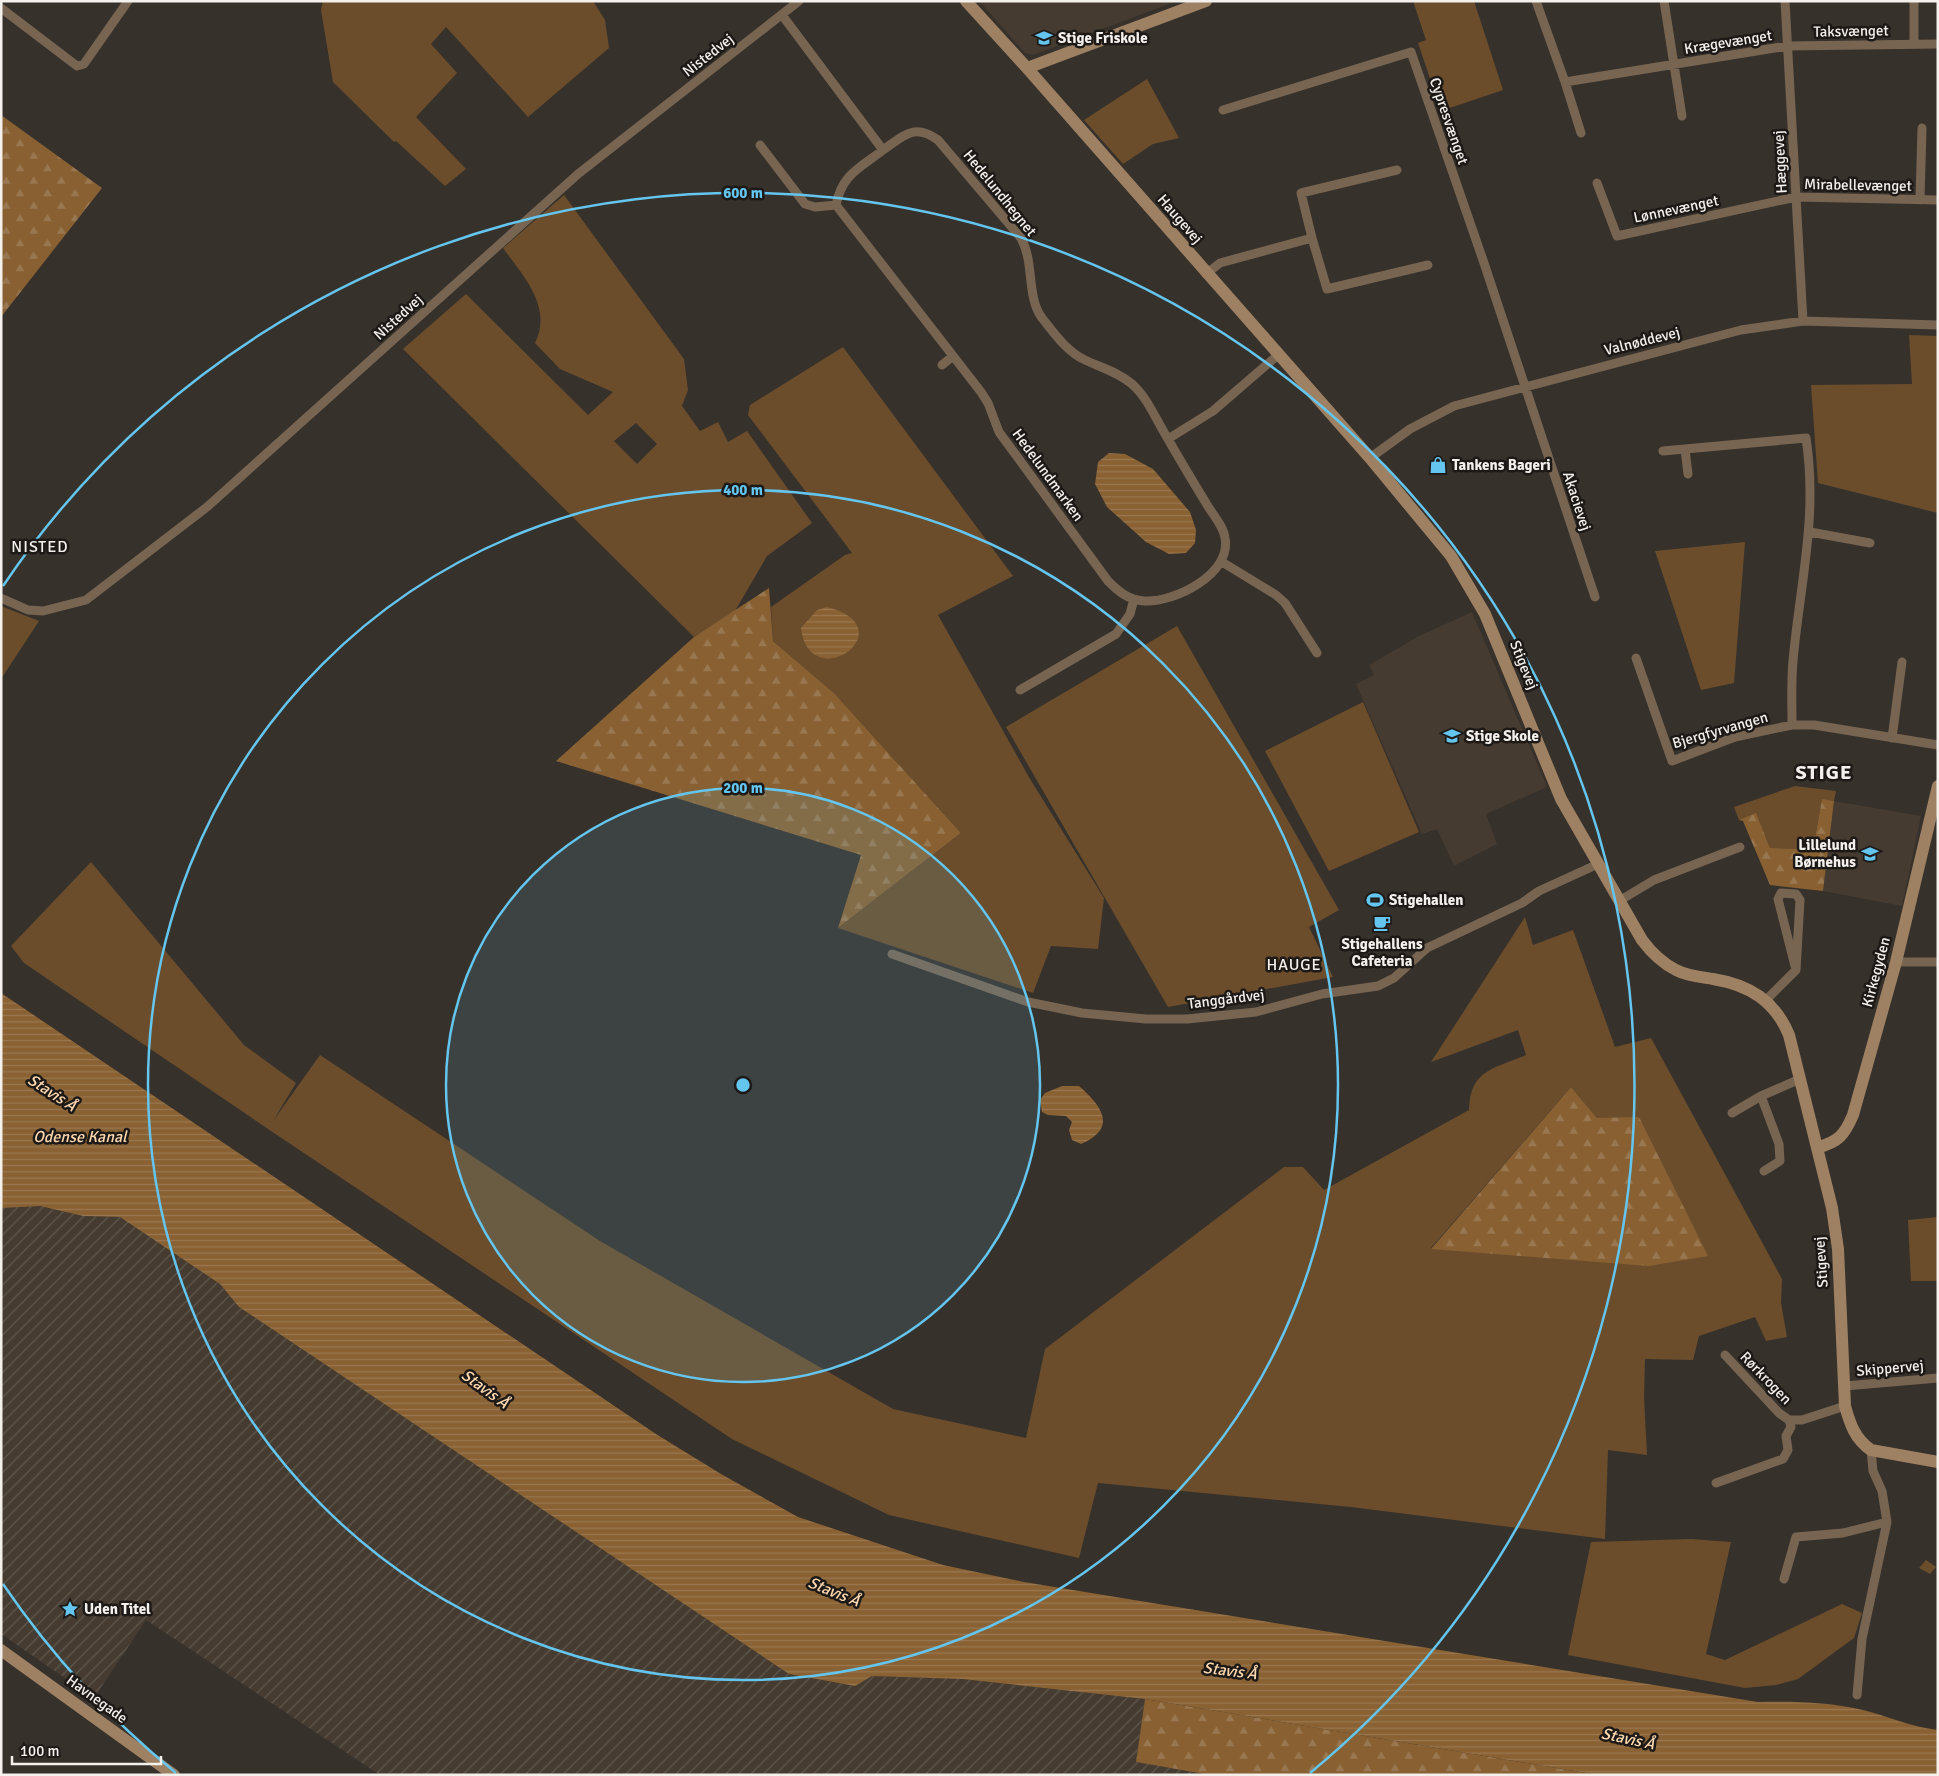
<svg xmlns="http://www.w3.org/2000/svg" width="1939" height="1776" viewBox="0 0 1939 1776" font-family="Signika,sans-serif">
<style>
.built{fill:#453b30}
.industrial{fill:url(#industrial-furrows)}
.green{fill:#6b4d2c;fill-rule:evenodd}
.forest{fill:url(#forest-firs)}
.water{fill:url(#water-rules)}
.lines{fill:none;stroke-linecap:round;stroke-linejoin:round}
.street{stroke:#776552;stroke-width:9}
.secondary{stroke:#9e8163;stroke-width:12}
.ring{fill:none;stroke:#64c5ee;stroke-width:2.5}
.labels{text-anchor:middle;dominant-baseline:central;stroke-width:5;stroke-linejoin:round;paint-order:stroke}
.street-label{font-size:15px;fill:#f4f0ec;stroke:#1c1917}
.poi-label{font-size:15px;font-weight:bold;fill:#f4f0ec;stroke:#1c1917;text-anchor:start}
.neighbourhood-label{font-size:16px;letter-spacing:1px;fill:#f4f0ec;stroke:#1c1917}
.water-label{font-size:16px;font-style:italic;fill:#fdd8b0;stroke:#1c1917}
.district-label{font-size:20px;font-weight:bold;letter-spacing:1px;fill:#f4f0ec;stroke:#1c1917}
.centre{fill:#64c5ee;stroke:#1c1917;stroke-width:2.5}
.ring-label{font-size:15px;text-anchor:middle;font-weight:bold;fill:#64c5ee;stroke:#1c1917;stroke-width:5;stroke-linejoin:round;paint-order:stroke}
</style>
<defs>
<pattern id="industrial-furrows" width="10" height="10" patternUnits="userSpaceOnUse" patternTransform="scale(1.25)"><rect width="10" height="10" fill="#453b30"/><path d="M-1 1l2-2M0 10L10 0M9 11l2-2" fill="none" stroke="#60584e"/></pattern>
<pattern id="forest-firs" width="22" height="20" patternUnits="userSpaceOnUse" patternTransform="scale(1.25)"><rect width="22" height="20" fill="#886032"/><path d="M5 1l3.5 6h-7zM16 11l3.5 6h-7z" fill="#997750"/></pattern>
<pattern id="water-rules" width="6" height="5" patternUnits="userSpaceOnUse" patternTransform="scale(1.25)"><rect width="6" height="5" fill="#896133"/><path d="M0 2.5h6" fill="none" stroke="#9a7851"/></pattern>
</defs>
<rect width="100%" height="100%" fill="#37312b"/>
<path class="built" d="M 979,1 L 1177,1 L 1033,55 L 1025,53 Z
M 1472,612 L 1547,787 L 1486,814 L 1497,844 L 1454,866 L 1437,829 L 1422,834 L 1356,684 L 1374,675 L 1369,665 L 1419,636 Z
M 1834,801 L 1921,816 L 1902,906 L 1823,891 Z"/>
<path class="industrial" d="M 4,1206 L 40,1206 L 83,1216 L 120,1217 L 220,1284 L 239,1307 L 789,1674 L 854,1686 L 872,1676 L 962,1679 L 1145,1699 L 1136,1762 L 1210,1775 L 380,1775 L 146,1620 L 94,1698 L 1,1634 L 1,1208 Z"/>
<path class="green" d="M 323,1 L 593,1 L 605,20 L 609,48 L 528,117 L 446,27 L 431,44 L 457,73 L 416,117 L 466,169 L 445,186 L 396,141 L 394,142 L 333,82 L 321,10 Z
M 1413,1 L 1474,1 L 1503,90 L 1441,111 L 1418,43 L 1426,40 Z
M 1147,79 L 1179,138 L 1153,144 L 1123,164 L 1084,120 Z
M 564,195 L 684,359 L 688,390 L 682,406 L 700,431 L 718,422 L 728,442 L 747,431 L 812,523 L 767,556 L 735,611 L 694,637 L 403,349 L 466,294 L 588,415 L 613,392 L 560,369 L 535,343 C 553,307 523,276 503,248 ZM 636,423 L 657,444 L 637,464 L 614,441 Z
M 1909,335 L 1938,336 L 1938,513 L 1818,483 L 1811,385 L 1912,384 Z
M 843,347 L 1013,576 L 938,615 L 1030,779 L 1104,898 L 1098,949 L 1051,946 L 1033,993 L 838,928 L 961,833 L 834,693 L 773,641 L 771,607 L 845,555 L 852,553 L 748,415 L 750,405 Z
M 1745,542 L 1734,683 L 1701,690 L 1655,551 Z
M 1,606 L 39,621 L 1,679 Z
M 1177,626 L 1339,910 L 1309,927 L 1333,977 L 1168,1007 L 1006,727 Z
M 1363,702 L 1419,832 L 1329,871 L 1265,751 Z
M 1795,786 L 1836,791 L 1834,801 L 1822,800 L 1813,849 L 1770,848 L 1756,814 L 1739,820 L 1734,807 Z
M 91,862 L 244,1045 L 296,1083 L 273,1121 L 320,1055 L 600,1241 L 893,1409 L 1026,1438 L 1045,1349 L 1284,1167 L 1303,1167 L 1324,1190 L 1469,1110 C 1470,1070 1493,1069 1526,1055 L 1518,1030 L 1431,1062 L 1525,917 L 1533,945 L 1573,930 L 1615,1047 L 1651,1038 L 1782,1279 L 1781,1303 L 1787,1337 L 1766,1341 L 1755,1317 L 1699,1336 L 1693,1360 L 1645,1359 L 1644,1397 L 1647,1455 L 1608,1450 L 1605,1539 L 1351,1507 L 1098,1483 L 1079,1558 L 889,1515 L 732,1439 L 268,1129 L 24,963 L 11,946 ZM 1571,1087 L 1597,1118 L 1431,1249 L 1431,1248 Z
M 1938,1217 L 1938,1281 L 1911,1281 L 1908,1220 Z
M 1691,1539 L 1731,1542 L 1706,1654 L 1725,1660 L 1842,1604 L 1862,1613 L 1854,1638 L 1798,1679 L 1776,1685 L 1745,1688 L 1568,1655 L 1591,1542 Z
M 1926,1560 L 1936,1567 L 1930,1574 L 1919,1568 Z"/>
<path class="forest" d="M 1,115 L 102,188 L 1,317 Z
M 769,588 L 773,641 L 834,693 L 961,833 L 838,928 L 861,855 L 556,761 L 694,637 Z
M 1822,799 L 1834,801 L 1823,891 L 1770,885 L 1743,821 L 1739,820 L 1756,813 L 1770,848 L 1813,849 Z
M 1571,1087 L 1597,1118 L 1639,1117 L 1708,1256 L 1649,1266 L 1431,1249 Z
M 1145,1699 L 1598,1775 L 1210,1775 L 1136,1762 Z"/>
<path class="water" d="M 1109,453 L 1125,454 L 1153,469 L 1190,512 L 1196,530 L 1195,543 L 1186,553 L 1169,554 L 1146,542 L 1107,507 L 1095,484 L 1098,462 Z
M 827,607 C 908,628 810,698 801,628 L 817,610 Z
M 1,993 L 656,1434 L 721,1474 L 798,1517 L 943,1565 L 1024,1582 L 1758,1702 C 1794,1701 1828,1702 1863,1710 C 1888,1716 1911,1727 1938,1730 L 1938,1775 L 1598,1775 L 1145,1699 L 962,1679 L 872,1676 L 855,1686 L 789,1674 L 239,1307 L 220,1284 L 120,1217 L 83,1216 L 40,1206 L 1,1208 Z
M 1062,1086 L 1079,1086 C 1102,1106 1118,1128 1081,1144 L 1072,1140 L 1069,1130 L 1072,1122 L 1066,1116 L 1048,1115 L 1042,1112 L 1040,1100 L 1045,1093 Z"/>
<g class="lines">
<path class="street" d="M 1536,1 L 1565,82
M 1664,1 L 1682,116
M 1785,1 L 1803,321
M 1,8 L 77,66 L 84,64 L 128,1
M 782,15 L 883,150 C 905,135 914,123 938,140 L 1021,238 C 1035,264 1026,296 1042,318 C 1054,333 1067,352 1085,360 C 1102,368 1118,372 1132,384 C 1148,398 1157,422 1168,439 L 1213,411 L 1278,355
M 1914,44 L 1914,1
M 1223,110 L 1411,52 L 1484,263 L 1595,597
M 1581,133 L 1565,82 L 1787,46 L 1938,44
M 760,145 L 805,204 L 815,207 L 836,205
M 883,150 C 860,168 842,174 836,205 L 981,392 L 988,403 L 999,432 L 1108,581 C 1118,591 1128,600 1144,601 C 1174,603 1232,574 1225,538 C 1224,528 1215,517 1209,508 C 1195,485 1181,462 1168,439
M 1597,183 L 1617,236 L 1796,197 L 1938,200
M 1920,200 L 1922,128
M 1312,238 L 1301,193 L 1397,170
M 1206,274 L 1220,263 L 1312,238 L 1327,289 L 1428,265
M 942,365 L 953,356
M 1685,449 L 1688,474
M 1663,451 L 1806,438 C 1818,517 1800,583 1793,661 C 1791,682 1792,704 1792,725
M 1370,458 L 1410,429 L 1454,406 L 1741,330 L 1803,321 L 1938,325
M 1810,532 L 1870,543
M 1222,562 L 1276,595 L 1285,603 L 1317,653
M 1,598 L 28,610 L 43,611 L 86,600 L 207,507 L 578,174 L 799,1
M 1636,658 L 1672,761 L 1735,737 L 1792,725 L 1814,725 L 1938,745
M 1020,690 L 1116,634 L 1130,614 L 1134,599
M 1892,738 L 1902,662
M 1619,901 L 1654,880 L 1740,847
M 892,954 L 1028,1002 L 1082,1013 L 1146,1019 L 1187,1019 L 1256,1012 L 1322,994 L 1378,986 L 1394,978 L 1427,948 L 1522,903 L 1539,891 L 1598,864
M 1896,962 L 1938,962
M 1766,1000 L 1796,970 L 1800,900 L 1796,894 L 1781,893 L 1778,899 L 1796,970
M 1761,1096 L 1800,1079
M 1732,1113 L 1761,1096 L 1779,1144 L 1780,1161 L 1764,1171
M 1725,1355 L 1779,1413 L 1789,1420 L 1802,1420 L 1845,1406
M 1845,1386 L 1938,1378
M 1716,1483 L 1783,1459 L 1788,1450 L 1786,1436 L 1791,1427 L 1789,1420
M 1784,1579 L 1796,1537 L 1843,1533 L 1887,1522
M 1857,1695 L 1862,1639 L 1887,1522 L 1882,1491 L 1873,1471 L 1871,1450"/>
<path class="secondary" d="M 966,1 L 1027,68 L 1370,458 L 1451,556 L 1485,614 L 1561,799 L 1642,940 C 1651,952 1662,963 1676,970 C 1687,976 1701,977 1713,979 C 1750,985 1775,1001 1789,1035 L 1832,1208 L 1838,1249 L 1845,1406 C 1850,1424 1855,1439 1871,1450 L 1938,1462
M 1027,68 L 1206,1
M 1817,1148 C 1839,1141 1844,1136 1853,1115 L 1896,962 L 1938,786
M 1,1650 L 174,1775"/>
</g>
<circle cx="743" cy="1085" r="297" fill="#64c5ee" fill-opacity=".12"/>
<g class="ring">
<circle cx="743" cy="1085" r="297"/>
<circle cx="743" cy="1085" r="595"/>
<path d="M176 1773A892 892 0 0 1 3 1584M3 586A892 892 0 1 1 1310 1773"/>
</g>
<defs>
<g id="school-bare" transform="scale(1.35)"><path d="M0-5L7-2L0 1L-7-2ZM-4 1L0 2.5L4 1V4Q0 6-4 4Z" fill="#64c5ee" stroke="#1c1917" stroke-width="2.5" paint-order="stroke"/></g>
<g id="shop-bare" transform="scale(1.35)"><path d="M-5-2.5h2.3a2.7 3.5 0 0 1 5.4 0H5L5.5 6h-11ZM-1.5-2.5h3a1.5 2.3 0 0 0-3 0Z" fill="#64c5ee" stroke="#1c1917" stroke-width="2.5" paint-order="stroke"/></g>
<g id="stadium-bare" transform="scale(1.35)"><path d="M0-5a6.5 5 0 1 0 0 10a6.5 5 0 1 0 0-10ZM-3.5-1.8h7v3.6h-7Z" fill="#64c5ee" stroke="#1c1917" stroke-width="2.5" paint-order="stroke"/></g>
<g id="cafe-bare" transform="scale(1.35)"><path d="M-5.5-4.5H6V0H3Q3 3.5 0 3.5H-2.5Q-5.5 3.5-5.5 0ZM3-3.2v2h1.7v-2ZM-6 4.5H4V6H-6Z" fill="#64c5ee" stroke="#1c1917" stroke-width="2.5" paint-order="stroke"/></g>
<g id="sight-bare" transform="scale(1.35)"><path d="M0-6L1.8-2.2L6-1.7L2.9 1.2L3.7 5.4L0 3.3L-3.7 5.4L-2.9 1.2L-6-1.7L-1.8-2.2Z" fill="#64c5ee" stroke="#1c1917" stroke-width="2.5" paint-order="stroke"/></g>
</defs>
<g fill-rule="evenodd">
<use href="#school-bare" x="1044" y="38"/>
<use href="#shop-bare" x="1438" y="465"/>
<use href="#school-bare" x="1452" y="736"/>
<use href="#school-bare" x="1870" y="854"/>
<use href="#stadium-bare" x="1375" y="900"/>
<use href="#cafe-bare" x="1382" y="923"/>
<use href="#sight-bare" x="70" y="1609"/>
</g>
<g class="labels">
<g class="street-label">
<text transform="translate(1851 31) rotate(-1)">Taksvænget</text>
<text transform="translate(1728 42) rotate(-9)">Krægevænget</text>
<text transform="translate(708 55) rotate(-38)">Nistedvej</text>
<text transform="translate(1449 121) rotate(71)">Cypresvænget</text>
<text transform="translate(1780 162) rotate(-93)">Hæggevej</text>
<text transform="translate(1858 185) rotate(1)">Mirabellevænget</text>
<text transform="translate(1000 193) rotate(51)">Hedelundhegnet</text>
<text transform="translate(1676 209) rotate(-12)">Lønnevænget</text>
<text transform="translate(1180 219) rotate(49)">Haugevej</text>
<text transform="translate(398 317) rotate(-42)">Nistedvej</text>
<text transform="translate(1642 341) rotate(-14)">Valnøddevej</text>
<text transform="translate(1048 475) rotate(54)">Hedelundmarken</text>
<text transform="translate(1577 501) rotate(72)">Akacievej</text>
<text transform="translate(1524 665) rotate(68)">Stigevej</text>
<text transform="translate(1720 730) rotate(-16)">Bjergfyrvangen</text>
<text transform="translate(1876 972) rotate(-75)">Kirkegyden</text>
<text transform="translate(1226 999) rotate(-7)">Tanggårdvej</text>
<text transform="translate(1821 1262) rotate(-94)">Stigevej</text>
<text transform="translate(1890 1368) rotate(-5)">Skippervej</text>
<text transform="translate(1766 1378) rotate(46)">Rørkrogen</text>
<text transform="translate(97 1699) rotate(36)">Havnegade</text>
</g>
<g class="poi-label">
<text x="1058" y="38">Stige Friskole</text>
<text x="1452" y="465">Tankens Bageri</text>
<text x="1466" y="736">Stige Skole</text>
<text x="1856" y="845" text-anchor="end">Lillelund<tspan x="1856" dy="17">Børnehus</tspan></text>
<text x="1389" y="900">Stigehallen</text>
<text x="1382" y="944" text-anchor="middle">Stigehallens<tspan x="1382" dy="17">Cafeteria</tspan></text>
<text x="84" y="1609">Uden Titel</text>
</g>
<g class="neighbourhood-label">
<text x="40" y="547">NISTED</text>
<text x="1294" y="965">HAUGE</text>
</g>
<g class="water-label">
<text transform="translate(52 1093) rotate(33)">Stavis Å</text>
<text x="80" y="1137">Odense Kanal</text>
<text transform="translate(485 1389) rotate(36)">Stavis Å</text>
<text transform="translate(834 1592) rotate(22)">Stavis Å</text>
<text transform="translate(1230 1671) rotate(7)">Stavis Å</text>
<text transform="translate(1628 1739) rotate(12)">Stavis Å</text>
</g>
<g class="district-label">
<text x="1824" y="772">STIGE</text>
</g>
</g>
<circle cx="743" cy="1085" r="8" class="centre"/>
<g class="ring-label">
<text x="743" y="198">600 m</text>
<text x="743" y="495">400 m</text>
<text x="743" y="793">200 m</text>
</g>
<rect width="1939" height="1776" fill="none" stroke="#f4f0ec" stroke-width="5"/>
<path d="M12 1756v8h149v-8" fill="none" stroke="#f4f0ec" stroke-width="2.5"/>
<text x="20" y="1756" font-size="15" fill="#f4f0ec" stroke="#1c1917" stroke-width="4" paint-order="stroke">100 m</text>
</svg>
